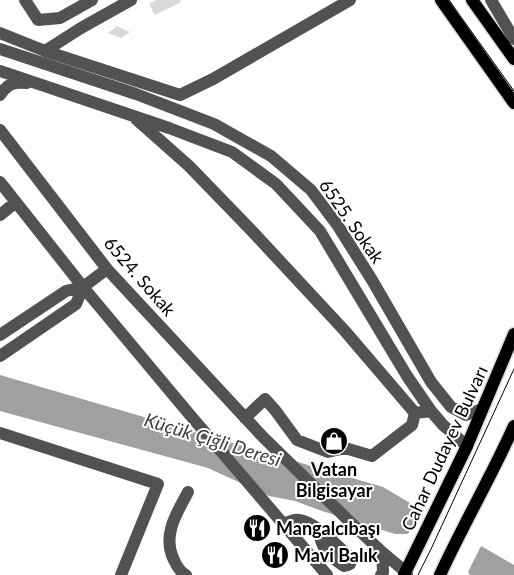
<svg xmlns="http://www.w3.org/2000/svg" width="514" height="575" viewBox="0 0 514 575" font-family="Lato,sans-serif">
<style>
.green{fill:#d9d9d9}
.water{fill:#a0a0a0}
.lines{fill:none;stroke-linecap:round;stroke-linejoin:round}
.major-casing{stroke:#dbdbdb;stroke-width:15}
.minor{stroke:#525252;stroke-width:12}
.major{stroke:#000;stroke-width:12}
.tram{stroke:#000;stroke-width:1}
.labels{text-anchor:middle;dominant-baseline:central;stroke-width:4;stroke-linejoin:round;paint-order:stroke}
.street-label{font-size:18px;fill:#000;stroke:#fff}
.poi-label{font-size:18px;font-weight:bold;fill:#000;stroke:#fff;text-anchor:start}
.water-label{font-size:19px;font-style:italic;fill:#414141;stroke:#fff}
</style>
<rect width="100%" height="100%" fill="#fff"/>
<path class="green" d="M 156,0 L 180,0 L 181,2 L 155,15 L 149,4 Z
M 117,26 L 130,32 L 121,38 L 108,33 Z"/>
<path class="water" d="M 0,375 L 383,487 L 415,506 L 419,515 L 408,534 L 395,534 L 319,510 L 295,501 L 269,496 L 208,468 L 0,411 Z
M 481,546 L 514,565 L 514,575 L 470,575 L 468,572 Z"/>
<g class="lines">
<g class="major-casing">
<path id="major" d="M 441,0 L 514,103
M 472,0 L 514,59
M 404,575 L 467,446 L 514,334
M 440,575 C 463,525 491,477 514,426"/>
</g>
<path class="minor" d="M 25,0 L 38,20 L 60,18 L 92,0
M 491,0 L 514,39
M 0,33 L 45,51 L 180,95 L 213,79 L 350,0
M 0,49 L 136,94 L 214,124 L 271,156 L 311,190 L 338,226 L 372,280 L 431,382 L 451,407 L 466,415 L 482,409
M 45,51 L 81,28 L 131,0
M 0,71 L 169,128 L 232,152 L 276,184 L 320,231 L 407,376 L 431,411 L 443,425 L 467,446
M 0,95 C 8,83 14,82 27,83
M 136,119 L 189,166 L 251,230 L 344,330 L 415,413 L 431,411
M 0,130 L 107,269 L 263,437 L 348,520 L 382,552 L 406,572 L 407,575
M 0,182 L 83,287 L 190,415 L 327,575
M 0,215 L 16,202
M 0,335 L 66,291 L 83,287 L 107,269
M 0,356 L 76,304 L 83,287
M 245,418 L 265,399 L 275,410 L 297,440 L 328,452 L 345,448 L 372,456 L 412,425 L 415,413
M 0,433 L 158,484 L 121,575
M 284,524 C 288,522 294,519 299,520 C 317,523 336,545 349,556 L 351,558 L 350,564 L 348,565 L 344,566 C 328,555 321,549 319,530
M 186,575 C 180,572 177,567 174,560 C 162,536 176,514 188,492
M 381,575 L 383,572 L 382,552"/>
<use href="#major" class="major"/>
<path class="tram" d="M 449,0 L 458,13 L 514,91
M 418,575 L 431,549 L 514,369"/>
</g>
<defs>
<g id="shop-disc" transform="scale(1.4375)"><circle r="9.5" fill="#000" stroke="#fff"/><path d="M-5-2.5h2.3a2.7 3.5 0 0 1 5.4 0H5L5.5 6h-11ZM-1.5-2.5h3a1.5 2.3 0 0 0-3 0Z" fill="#fff"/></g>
<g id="restaurant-disc" transform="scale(1.4375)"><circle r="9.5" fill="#000" stroke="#fff"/><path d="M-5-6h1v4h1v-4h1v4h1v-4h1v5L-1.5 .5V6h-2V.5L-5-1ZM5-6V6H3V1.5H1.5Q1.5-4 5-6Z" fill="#fff"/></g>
</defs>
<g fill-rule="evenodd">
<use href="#shop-disc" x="334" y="441"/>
<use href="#restaurant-disc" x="257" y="528"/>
<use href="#restaurant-disc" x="275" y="555"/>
</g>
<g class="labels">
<g class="street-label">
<text transform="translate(352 221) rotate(55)">6525. Sokak</text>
<text transform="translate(140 276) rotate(49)">6524. Sokak</text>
<text transform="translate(444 448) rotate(-65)">Cahar Dudayev Bulvarı</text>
</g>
<g class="poi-label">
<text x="334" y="469" text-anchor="middle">Vatan<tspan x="334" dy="21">Bilgisayar</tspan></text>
<text x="276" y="528">Mangalcıbaşı</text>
<text x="294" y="555">Mavi Balık</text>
</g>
<g class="water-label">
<text transform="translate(213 439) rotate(17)">Küçük Çiğli Deresi</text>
</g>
</g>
</svg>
